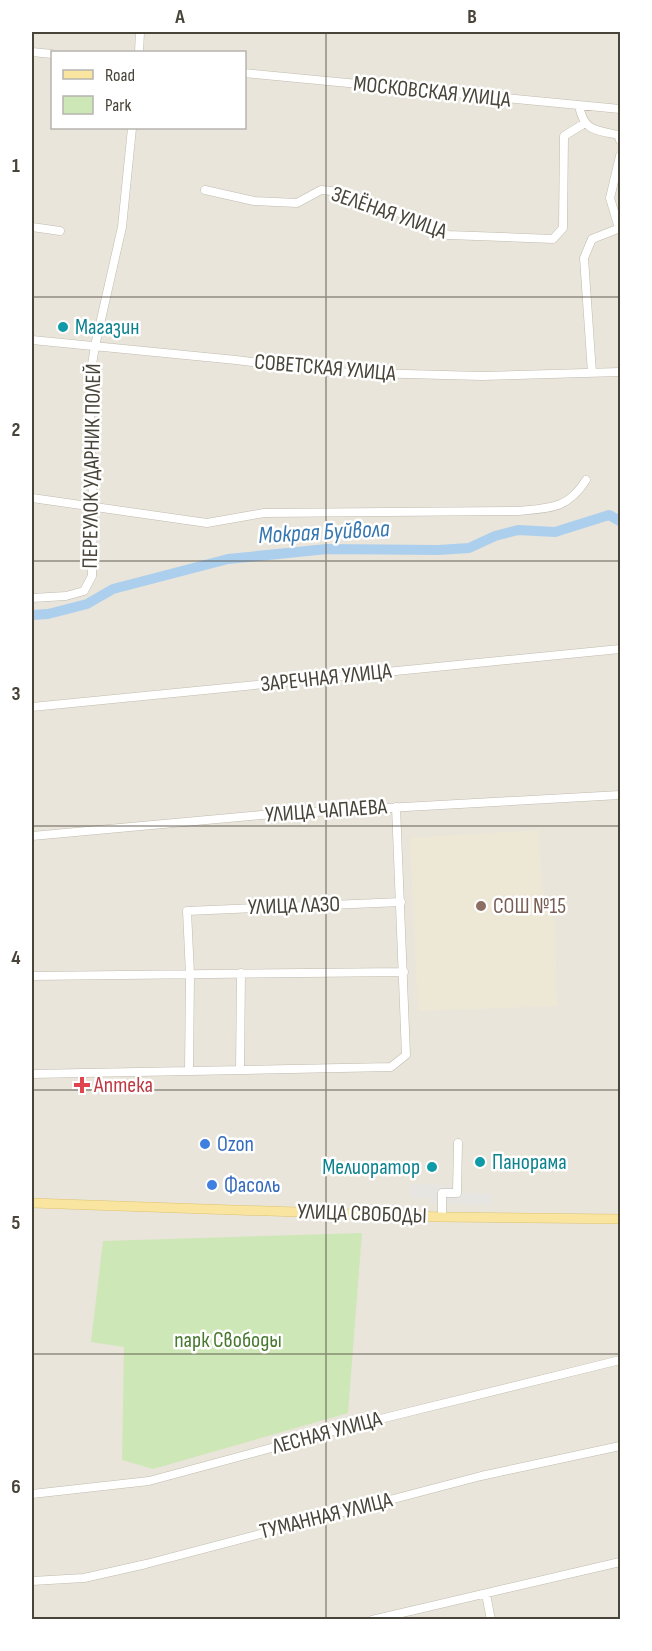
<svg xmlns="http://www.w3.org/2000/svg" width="652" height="1651" viewBox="0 0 652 1651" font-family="'Sofia Sans Condensed',sans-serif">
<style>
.residential{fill:#e9e5da;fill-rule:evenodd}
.education{fill:#ede8d6}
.green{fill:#cee7b7}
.parking{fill:#e7e5e2}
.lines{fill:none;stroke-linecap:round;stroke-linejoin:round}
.river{stroke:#accfee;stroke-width:10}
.minor-casing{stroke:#c0bbae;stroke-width:9}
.major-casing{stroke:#dfc370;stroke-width:10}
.minor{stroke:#fff;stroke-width:8}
.major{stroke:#f9e5a0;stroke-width:9}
.grid{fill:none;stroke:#494439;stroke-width:1.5;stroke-opacity:0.55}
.culture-dot{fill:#0f9aa8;stroke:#fff;stroke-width:2}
.education-dot{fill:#8d6e63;stroke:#fff;stroke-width:2}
.health-dot{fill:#e0444e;stroke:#fff;stroke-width:2}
.shop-dot{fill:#3f7fe0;stroke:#fff;stroke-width:2}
.labels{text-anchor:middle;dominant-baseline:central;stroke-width:5;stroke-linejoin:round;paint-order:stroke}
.street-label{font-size:22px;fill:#494439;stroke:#fff}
.culture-label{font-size:22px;fill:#0d838f;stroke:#fff;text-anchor:start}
.education-label{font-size:22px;fill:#785e54;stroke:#fff;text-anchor:start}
.health-label{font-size:22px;fill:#be3a42;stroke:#fff;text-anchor:start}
.shop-label{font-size:22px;fill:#366cbe;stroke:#fff;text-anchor:start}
.park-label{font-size:22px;fill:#47792e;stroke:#fff}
.water-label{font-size:24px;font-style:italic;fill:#3777b1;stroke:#fff}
.neatline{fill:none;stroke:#494439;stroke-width:2}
.grid-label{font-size:20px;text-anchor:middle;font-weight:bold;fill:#494439}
</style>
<rect width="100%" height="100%" fill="#f5f3eb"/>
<path class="residential" d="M 32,32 L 620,32 L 620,1619 L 32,1619 ZM 52,52 L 244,52 L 244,128 L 52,128 Z"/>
<path class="education" d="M 539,830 L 542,888 L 555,924 L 557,1006 L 418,1011 L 410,838 Z"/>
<path class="green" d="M 362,1233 L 348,1413 L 153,1469 L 122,1460 L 124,1347 L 91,1342 L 103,1241 Z"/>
<path class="parking" d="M 410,1184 L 457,1186 L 464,1193 L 492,1194 L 491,1205 L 431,1203 L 430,1198 L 410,1198 Z"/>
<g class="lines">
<path class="river" d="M 32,615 L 48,614 L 87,604 L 113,589 L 228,559 L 327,549 L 438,550 L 469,548 L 495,536 L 518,530 L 555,532 L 609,515 L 620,521"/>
<g class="minor-casing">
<path id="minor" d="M 32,52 L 52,54
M 139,52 L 140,32
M 244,73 L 620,109
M 579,106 C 584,131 595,130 618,135 L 620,140
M 205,190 L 254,201 L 297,203 L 321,190 L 342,192 L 387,207 L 448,235 L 553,239 L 563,228 L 564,136 L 585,123
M 32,227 L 60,231
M 619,228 L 610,198 L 620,156
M 32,340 L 236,360 L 330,372 L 482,376 L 620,372
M 592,373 L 584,258 L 592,239 L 620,228
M 32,498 L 207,523 L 264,513 L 518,511 C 550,508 568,509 586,480
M 32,598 L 66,596 L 84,591 L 92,576 L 93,507 L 89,383 L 95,346 L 122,227 L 132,128
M 32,707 L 620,649
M 32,836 L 261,815 L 620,795
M 32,976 L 404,972
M 240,1070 L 241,973
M 189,1071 L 190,974 L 187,911 L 401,902
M 32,1074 L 391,1067 L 406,1055 L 396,807
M 442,1217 L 442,1193 L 457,1193 L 458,1143
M 32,1494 L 149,1481 L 360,1424 L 620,1360
M 32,1581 L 84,1578 L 146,1564 L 481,1476 L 620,1446
M 486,1594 L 491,1620
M 372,1620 L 620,1562"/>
</g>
<g class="major-casing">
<path id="major" d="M 32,1203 L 442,1217 L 620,1219"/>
</g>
<use href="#minor" class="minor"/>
<use href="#major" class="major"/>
</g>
<path class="grid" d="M 326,32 L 326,1620M 32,297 L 620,297M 32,561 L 620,561M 32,826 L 620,826M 32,1090 L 620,1090M 32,1354 L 620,1354"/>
<g class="culture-dot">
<circle cx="63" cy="327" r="6"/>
<circle cx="480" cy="1162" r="6"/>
<circle cx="432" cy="1167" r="6"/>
</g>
<circle class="education-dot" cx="481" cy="906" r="6"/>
<path class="health-dot" d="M79 1076h6v6h6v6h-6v6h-6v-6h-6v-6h6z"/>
<g class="shop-dot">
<circle cx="205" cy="1144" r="6"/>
<circle cx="212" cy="1185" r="6"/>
</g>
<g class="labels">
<g class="street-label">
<text transform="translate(432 92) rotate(6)">МОСКОВСКАЯ УЛИЦА</text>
<text transform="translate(389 213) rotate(19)">ЗЕЛЁНАЯ УЛИЦА</text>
<text transform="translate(325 368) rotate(5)">СОВЕТСКАЯ УЛИЦА</text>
<text transform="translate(92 466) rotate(-89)">ПЕРЕУЛОК УДАРНИК ПОЛЕЙ</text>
<text transform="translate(326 678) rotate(-6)">ЗАРЕЧНАЯ УЛИЦА</text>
<text transform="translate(326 811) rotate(-4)">УЛИЦА ЧАПАЕВА</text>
<text transform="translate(294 906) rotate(-2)">УЛИЦА ЛАЗО</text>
<text transform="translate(362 1214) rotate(2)">УЛИЦА СВОБОДЫ</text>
<text transform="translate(327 1433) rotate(-15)">ЛЕСНАЯ УЛИЦА</text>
<text transform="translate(326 1516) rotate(-14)">ТУМАННАЯ УЛИЦА</text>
</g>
<g class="culture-label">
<text x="75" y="327">Магазин</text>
<text x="492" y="1162">Панорама</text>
<text x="420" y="1167" text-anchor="end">Мелиоратор</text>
</g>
<g class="education-label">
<text x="493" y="906">СОШ №15</text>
</g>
<g class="health-label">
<text x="94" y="1085">Аптека</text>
</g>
<g class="shop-label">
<text x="217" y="1144">Ozon</text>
<text x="224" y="1185">Фасоль</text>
</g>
<g class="park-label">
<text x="228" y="1340">парк Свободы</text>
</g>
<g class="water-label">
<text transform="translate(324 532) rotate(-3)">Мокрая Буйвола</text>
</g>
</g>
<rect width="652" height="1651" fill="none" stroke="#ffffff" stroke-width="66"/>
<rect x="51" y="51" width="195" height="78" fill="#ffffff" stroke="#b6b4b0" stroke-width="1.5"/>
<rect x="63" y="70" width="30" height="9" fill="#f9e5a0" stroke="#b6b4b0" stroke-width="1.5"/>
<text x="105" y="81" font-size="18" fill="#494439">Road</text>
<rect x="63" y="96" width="30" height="18" fill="#cee7b7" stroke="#b6b4b0" stroke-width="1.5"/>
<text x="105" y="111" font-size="18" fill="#494439">Park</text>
<rect x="33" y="33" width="586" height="1585" class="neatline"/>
<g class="grid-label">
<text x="180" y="23">A</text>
<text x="472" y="23">B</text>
<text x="16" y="172">1</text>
<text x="16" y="436">2</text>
<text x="16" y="700">3</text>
<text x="16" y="964">4</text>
<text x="16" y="1229">5</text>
<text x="16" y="1493">6</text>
</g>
</svg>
